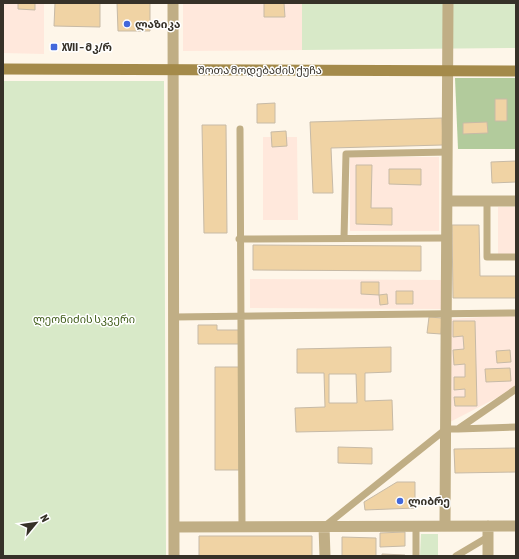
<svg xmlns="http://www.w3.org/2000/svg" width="519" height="559" viewBox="0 0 519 559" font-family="'Asap Condensed','Noto Sans Georgian',sans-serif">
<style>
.industrial{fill:#ffe8dc}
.green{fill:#d8e9c8}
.forest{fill:#b2cb9c}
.building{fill:#f0d3a4;stroke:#c7baa6;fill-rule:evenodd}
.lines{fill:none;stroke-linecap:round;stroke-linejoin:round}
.service{stroke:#c0ae85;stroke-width:7}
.minor{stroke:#c0ae85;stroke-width:11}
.secondary{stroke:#a48a4a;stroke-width:11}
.poi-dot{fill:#4368db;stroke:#fff;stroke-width:1.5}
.labels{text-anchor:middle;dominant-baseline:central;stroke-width:3;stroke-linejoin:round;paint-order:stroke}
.poi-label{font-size:11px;font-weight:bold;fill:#363128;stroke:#fff;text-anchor:start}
.street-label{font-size:11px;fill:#363128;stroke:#fff}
.park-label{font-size:11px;fill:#3f5c19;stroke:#fff}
</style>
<rect width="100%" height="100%" fill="#fef6e9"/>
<path class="industrial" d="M 3,3 L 44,3 L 44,54 L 3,53 Z
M 183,3 L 302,3 L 302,50 L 183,51 Z
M 263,137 L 297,137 L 298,220 L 263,220 Z
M 350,157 L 439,157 L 439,231 L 350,231 Z
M 498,207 L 516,207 L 516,254 L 498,254 Z
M 250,279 L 441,280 L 441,309 L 250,308 Z
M 516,315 L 516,388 L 450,422 L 450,319 Z"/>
<path class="green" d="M 302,3 L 516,3 L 516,48 L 302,50 Z
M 3,81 L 164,81 L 166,556 L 3,556 Z
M 421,534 L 438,534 L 438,556 L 420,556 Z"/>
<path class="forest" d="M 455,78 L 516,78 L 516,149 L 458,149 Z"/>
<path class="building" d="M 18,3 L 35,3 L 35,10 L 18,9 Z
M 55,3 L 100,3 L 100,27 L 54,26 Z
M 117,3 L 150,3 L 150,31 L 118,31 Z
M 264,3 L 284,3 L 285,17 L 264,17 Z
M 495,99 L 507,99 L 507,121 L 495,121 Z
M 275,103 L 275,123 L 257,123 L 257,104 Z
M 442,118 L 443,145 L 331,148 L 333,193 L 313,193 L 310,122 Z
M 487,122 L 488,133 L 463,134 L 463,123 Z
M 202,125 L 226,125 L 227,233 L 204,233 Z
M 286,131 L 287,146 L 272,147 L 271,132 Z
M 516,161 L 516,182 L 492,183 L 491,162 Z
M 356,165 L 372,165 L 371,208 L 392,208 L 392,225 L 356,224 Z
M 389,169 L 421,169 L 421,185 L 389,184 Z
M 452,225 L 479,225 L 480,276 L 516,276 L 516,298 L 453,298 Z
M 253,245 L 421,246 L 421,271 L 253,270 Z
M 361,282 L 379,282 L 379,295 L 361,294 Z
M 396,291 L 413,291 L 413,304 L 396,304 Z
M 387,294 L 388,304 L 380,305 L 379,295 Z
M 429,317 L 442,318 L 441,334 L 427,333 Z
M 453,321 L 475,321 L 477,406 L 455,406 L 454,397 L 465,397 L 465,389 L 454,390 L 454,377 L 465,377 L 465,364 L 454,365 L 453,350 L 464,349 L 463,336 L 453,337 Z
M 198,325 L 217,325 L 217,330 L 239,330 L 239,344 L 198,344 Z
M 391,347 L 391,372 L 365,373 L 365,401 L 392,400 L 393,430 L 296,432 L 295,408 L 325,407 L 324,373 L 297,373 L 297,349 ZM 329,374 L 356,374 L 357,403 L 329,403 Z
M 510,350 L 511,362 L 497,363 L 496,351 Z
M 215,367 L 239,367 L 239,470 L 215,470 Z
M 510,368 L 511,381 L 486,382 L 485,369 Z
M 338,447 L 372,448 L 372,464 L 338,463 Z
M 516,448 L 516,472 L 455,473 L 454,449 Z
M 397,482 L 415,482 L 415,508 L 365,510 L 364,502 Z
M 405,532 L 405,546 L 380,547 L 380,533 Z
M 199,536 L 312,536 L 312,556 L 199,556 Z
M 342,537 L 376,538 L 376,556 L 342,556 Z
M 382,554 L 405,555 L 405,556 L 382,556 Z"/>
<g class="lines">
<path class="service" d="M 240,129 L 242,527
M 487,201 L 487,257 L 516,257
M 344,238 L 346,154 L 448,152
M 239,239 L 447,238
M 174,317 L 516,313
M 458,429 L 516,427
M 325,526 L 446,429 L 458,429 L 516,389
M 416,556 L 416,526
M 456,556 L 488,537"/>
<path class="minor" d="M 173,3 L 174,556
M 448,201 L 516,201
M 445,526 L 448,3
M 488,526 L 488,556
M 174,527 L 516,526
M 324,527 L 325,556"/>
<path class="secondary" d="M 3,69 L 516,71"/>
</g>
<g class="poi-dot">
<circle cx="127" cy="24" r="4"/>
<rect x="50" y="43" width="8" height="8" rx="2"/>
<circle cx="400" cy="501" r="4"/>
</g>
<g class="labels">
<g class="poi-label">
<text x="135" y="24">ლაზიკა</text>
<text x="62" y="47">XVII – მკ/რ</text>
<text x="408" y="501">ლიბრე</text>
</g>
<g class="street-label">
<text x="260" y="70">შოთა მოდებაძის ქუჩა</text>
</g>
<g class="park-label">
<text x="84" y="319">ლეონიძის სკვერი</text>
</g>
</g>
<rect width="519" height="559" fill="none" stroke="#363128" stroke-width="8"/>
<g transform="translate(36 523) rotate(61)" stroke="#ffffff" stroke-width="3" paint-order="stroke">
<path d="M0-3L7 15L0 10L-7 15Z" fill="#363128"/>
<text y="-6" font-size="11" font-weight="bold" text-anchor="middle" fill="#363128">N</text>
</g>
</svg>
